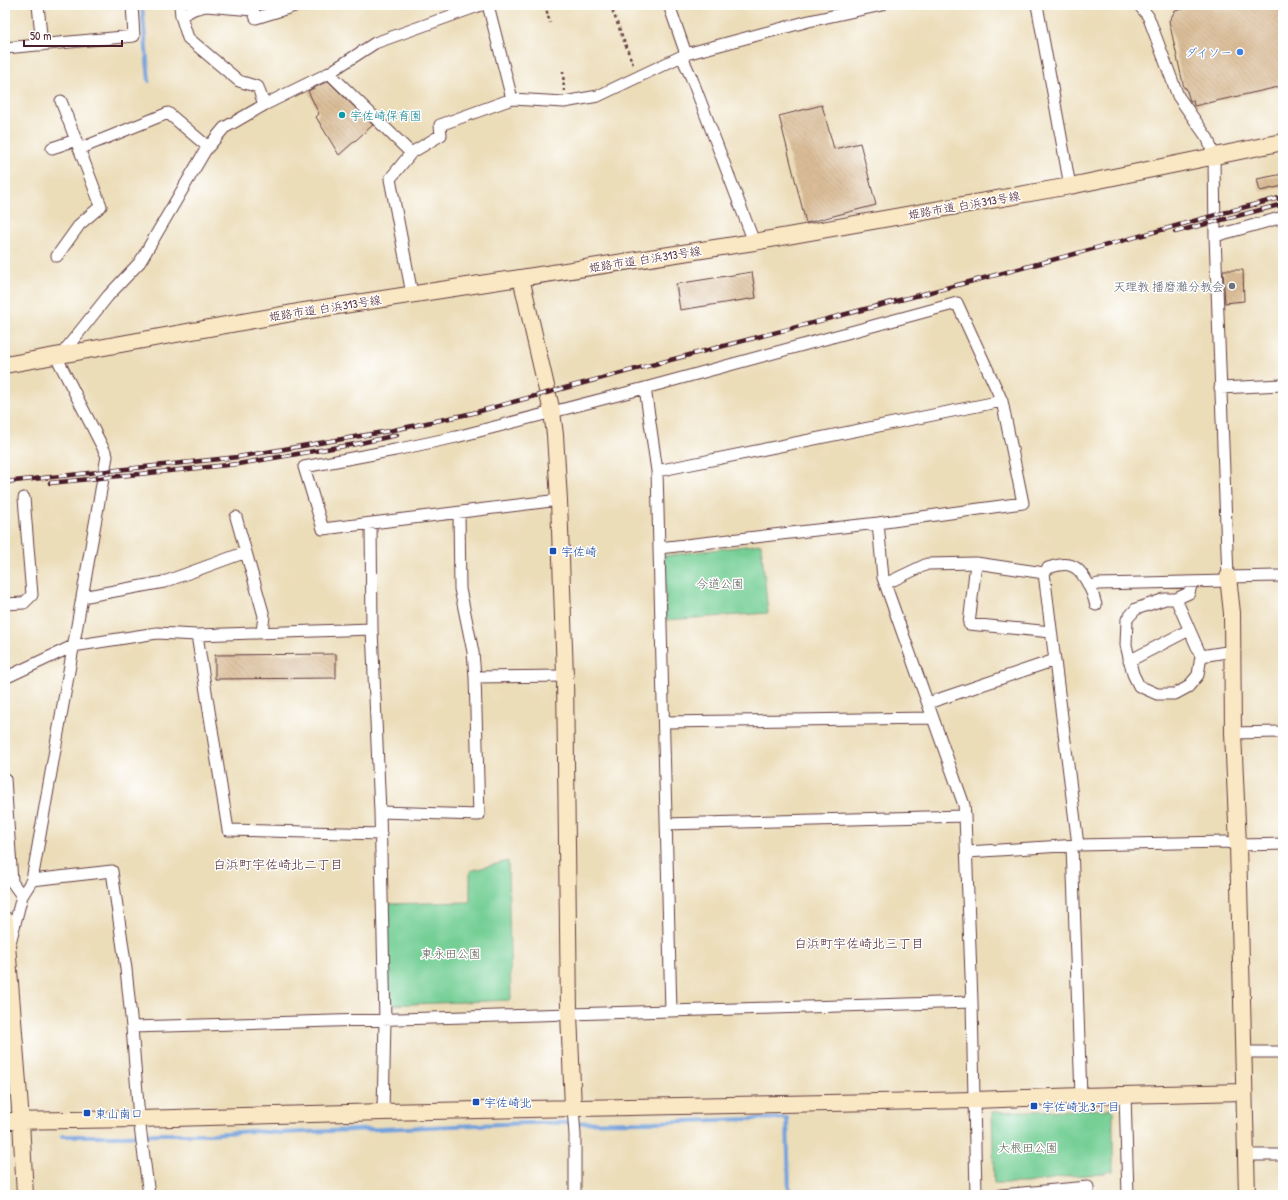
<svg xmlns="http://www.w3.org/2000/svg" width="1288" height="1200" viewBox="0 0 1288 1200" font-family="'Patrick Hand','Klee One',sans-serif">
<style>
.park{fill:#75cf95;stroke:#607760}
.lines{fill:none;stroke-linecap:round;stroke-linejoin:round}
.stream{stroke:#72a1db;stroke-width:4}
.building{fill:url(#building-back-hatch)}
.street-casing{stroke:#623c40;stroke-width:13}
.secondary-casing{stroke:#623c40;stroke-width:18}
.path{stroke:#623c40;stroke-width:2.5;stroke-dasharray:3 3;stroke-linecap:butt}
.street{stroke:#fff;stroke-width:11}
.secondary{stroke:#fae7c3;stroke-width:16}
.rail-casing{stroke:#4a1f2b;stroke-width:4.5}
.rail{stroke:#fff;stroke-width:3;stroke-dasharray:9;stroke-linecap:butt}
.shop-dot{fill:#3f7fe0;stroke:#fff;stroke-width:1.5}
.culture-dot{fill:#0f9aa8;stroke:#fff;stroke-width:1.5}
.worship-dot{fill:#6b7280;stroke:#fff;stroke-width:1.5}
.transit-dot{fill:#1a4fb4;stroke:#fff;stroke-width:1.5}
.labels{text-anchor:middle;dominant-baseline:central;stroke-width:3;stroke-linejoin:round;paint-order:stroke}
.shop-label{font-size:12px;fill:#366cbe;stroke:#fff;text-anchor:end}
.culture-label{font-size:12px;fill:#0d838f;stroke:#fff;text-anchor:start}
.street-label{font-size:12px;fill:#4a1f2b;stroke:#fff}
.worship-label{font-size:12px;fill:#5b616d;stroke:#fff;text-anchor:end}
.transit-label{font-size:12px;fill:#164399;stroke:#fff;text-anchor:start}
.park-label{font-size:12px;fill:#595d50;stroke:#fff}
.neighbourhood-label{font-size:13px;fill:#4a1f2b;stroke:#fff}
</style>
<defs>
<pattern id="building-back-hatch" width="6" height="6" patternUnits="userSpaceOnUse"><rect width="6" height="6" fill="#dabd98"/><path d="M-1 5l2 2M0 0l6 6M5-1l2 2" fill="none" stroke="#bda283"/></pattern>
</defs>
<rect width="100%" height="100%" fill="#fff"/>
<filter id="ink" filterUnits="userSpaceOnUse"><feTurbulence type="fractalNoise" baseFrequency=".025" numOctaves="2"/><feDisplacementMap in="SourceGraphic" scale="8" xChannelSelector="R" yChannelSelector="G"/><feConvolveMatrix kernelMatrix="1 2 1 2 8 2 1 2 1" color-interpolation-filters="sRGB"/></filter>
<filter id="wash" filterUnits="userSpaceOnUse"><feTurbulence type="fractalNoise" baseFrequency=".012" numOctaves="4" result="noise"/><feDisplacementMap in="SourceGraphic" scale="16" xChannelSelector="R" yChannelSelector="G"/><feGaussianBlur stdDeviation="0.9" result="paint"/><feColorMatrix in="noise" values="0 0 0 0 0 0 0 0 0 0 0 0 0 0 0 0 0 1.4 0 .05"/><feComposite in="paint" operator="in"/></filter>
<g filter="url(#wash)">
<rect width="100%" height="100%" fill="#ecddb9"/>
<path class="park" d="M 761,544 L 768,613 L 666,620 L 664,556 Z
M 508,861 L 511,1000 L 388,1005 L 386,904 L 470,902 L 470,871 Z
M 1113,1109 L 1113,1172 L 1108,1171 L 1103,1174 L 1069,1176 L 1027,1183 L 994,1183 L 992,1112 Z"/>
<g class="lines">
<path class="stream" d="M 142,5 L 149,81
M 62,1136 L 123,1136 L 157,1134 L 213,1134 L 251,1131 L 281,1133 L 527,1123 L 654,1122 L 787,1118 L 789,1195"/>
</g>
<g id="blocks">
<path class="building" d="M 1200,5 L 1231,5 L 1235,8 L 1246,5 L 1283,5 L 1283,18 L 1279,18 L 1283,34 L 1283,86 L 1194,106 L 1193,100 L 1190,101 L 1186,88 L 1184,88 L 1169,21 L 1175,11 Z
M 328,81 L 373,125 L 339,155 L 316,117 L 319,114 L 308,91 Z
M 822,105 L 834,149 L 860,143 L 876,205 L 806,223 L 779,116 Z
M 1283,174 L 1283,186 L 1260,191 L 1257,179 Z
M 1223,270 L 1243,270 L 1244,301 L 1225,303 Z
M 752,272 L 756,298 L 680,310 L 676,284 Z
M 336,654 L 336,678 L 215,679 L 215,655 Z"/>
</g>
</g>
<g filter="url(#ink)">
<use href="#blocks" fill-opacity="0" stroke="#623c40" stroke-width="1"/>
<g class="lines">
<g class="street-casing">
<path id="street" d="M 38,5 L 42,45
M 180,5 L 181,16 L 188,38 L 239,81 L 258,87 L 264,105
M 488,5 L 512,99
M 669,5 L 686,54
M 1037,5 L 1070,186
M 1139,5 L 1148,16 L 1178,96 L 1208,139 L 1214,157 L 1215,236 L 1228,577 L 1283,576
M 181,16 L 194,9 L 206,6 L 253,10 L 256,18 L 298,5
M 5,48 L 134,36 L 132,5
M 682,57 L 692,79 L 754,242
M 329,73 L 411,153
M 52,148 L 76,140
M 79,149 L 168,113 L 208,147
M 1215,236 L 1283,217
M 57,256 L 80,224 L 101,206 L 61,101
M 412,294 L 390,179 L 411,153 L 441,135 L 440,125 L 512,99 L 564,102 L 598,96 L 686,54 L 809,21 L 882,5
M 61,355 L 108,296 L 140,262 L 205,151 L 224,128 L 264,105 L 329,73 L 375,43 L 481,5
M 645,388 L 657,471 L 671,1011
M 1220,388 L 1283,385
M 657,471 L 1002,401
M 559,500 L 323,529 L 304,467 L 395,450 L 456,437 L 645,388 L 957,303 L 1002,401 L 1023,503 L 878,523 L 659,548
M 459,513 L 460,589 L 473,652 L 475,677
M 236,517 L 264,616 L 262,632
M 878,523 L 883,578 L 964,805 L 965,816 L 972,1002 L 976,1195
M 371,524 L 372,629 L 380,812 L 385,1020 L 383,1112
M 976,563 L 969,624 L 1051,632
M 1044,573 L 1048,568 C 1055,566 1062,563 1069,565 C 1083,567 1093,593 1096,605
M 885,584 L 927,564 L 976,563 L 1044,573 L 1078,845
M 1090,587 L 1098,584 L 1228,581
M 82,597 L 164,582 L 246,552
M 1176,599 L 1201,656 L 1198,675 L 1188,687 L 1175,694 L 1157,694 L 1139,686 L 1133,674 L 1126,645 L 1127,619 L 1136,609 L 1165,599 L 1176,599 L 1189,593 L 1192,582
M 5,604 L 24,603 L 32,595 L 24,498
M 197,635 L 228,830 L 381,834
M 1201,656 L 1233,651
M 1129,661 L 1189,630
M 5,678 L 73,646 L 157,633 L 197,635 L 372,629
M 928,703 L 1055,660
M 664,722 L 933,718
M 1233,733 L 1283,732
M 5,779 L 12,882 L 22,896
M 380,812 L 479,815 L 475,677 L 565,676
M 666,824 L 965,816
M 1072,846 L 1081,1096
M 967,852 L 1078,845 L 1226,842 L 1238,845 L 1283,844
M 32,880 L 112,871 L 126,969 L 132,1027 L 139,1119 L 149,1195
M 10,943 L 22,896 L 32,880 L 107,456 L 56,356
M 132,1027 L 972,1002
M 1243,1052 L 1283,1052
M 1125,1095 L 1128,1195
M 573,1108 L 575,1135 L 575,1195
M 1246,1155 L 1283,1155
M 1001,1195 L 1088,1187 L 1088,1195"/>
</g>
<g class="secondary-casing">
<path id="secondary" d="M 521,278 L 552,412 L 555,435 L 559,500 L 565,676 L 569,1013 L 573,1108
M 5,365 L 298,312 L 754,242 L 1070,186 L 1283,142
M 1228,577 L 1232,613 L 1233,733 L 1238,845 L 1247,1195
M 5,920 L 21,1121 L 25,1195
M 5,1121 L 139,1119 L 383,1112 L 974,1100 L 1081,1096 L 1244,1092"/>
</g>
<path class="path" d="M 545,5 L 550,23
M 612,5 L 613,12 L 634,67
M 563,71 L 564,91"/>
<use href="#street" class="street"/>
<use href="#secondary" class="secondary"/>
<g class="rail-casing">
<path id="rail" d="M 1175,232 L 1283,204
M 5,482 L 238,457 L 389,431 L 473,413 C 650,364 829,319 1007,272 C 1099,248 1190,221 1283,197
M 50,483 L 238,464 L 356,444 L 397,435"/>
</g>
<use href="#rail" class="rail"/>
</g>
</g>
<circle class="shop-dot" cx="1240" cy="52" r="4"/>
<circle class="culture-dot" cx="342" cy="115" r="4"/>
<circle class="worship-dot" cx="1232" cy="286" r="4"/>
<g class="transit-dot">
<rect x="549" y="547" width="8" height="8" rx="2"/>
<rect x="472" y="1098" width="8" height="8" rx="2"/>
<rect x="1030" y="1102" width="8" height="8" rx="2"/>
<rect x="83" y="1109" width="8" height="8" rx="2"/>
</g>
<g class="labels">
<g class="shop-label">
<text x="1232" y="52">ダイソー</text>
</g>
<g class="culture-label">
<text x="350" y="115">宇佐崎保育園</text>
</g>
<g class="street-label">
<text transform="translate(964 205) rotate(-10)">姫路市道 白浜313号線</text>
<text transform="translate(645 259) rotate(-9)">姫路市道 白浜313号線</text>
<text transform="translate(325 308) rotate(-9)">姫路市道 白浜313号線</text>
</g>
<g class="worship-label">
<text x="1224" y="286">天理教 播磨灘分教会</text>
</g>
<g class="transit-label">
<text x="561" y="551">宇佐崎</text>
<text x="484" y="1102">宇佐崎北</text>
<text x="1042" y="1106">宇佐崎北3丁目</text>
<text x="95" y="1113">東山南口</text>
</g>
<g class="park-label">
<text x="720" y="583">今道公園</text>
<text x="451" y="953">東永田公園</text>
<text x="1028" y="1147">大根田公園</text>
</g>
<g class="neighbourhood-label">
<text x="278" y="864">白浜町宇佐崎北二丁目</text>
<text x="859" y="943">白浜町宇佐崎北三丁目</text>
</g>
</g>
<rect width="1288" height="1200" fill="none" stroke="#fff" stroke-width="20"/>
<path d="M24 40v6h98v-6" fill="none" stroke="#4a1f2b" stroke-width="2"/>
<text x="30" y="40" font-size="12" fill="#4a1f2b" stroke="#ffffff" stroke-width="3" paint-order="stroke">50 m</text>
</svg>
